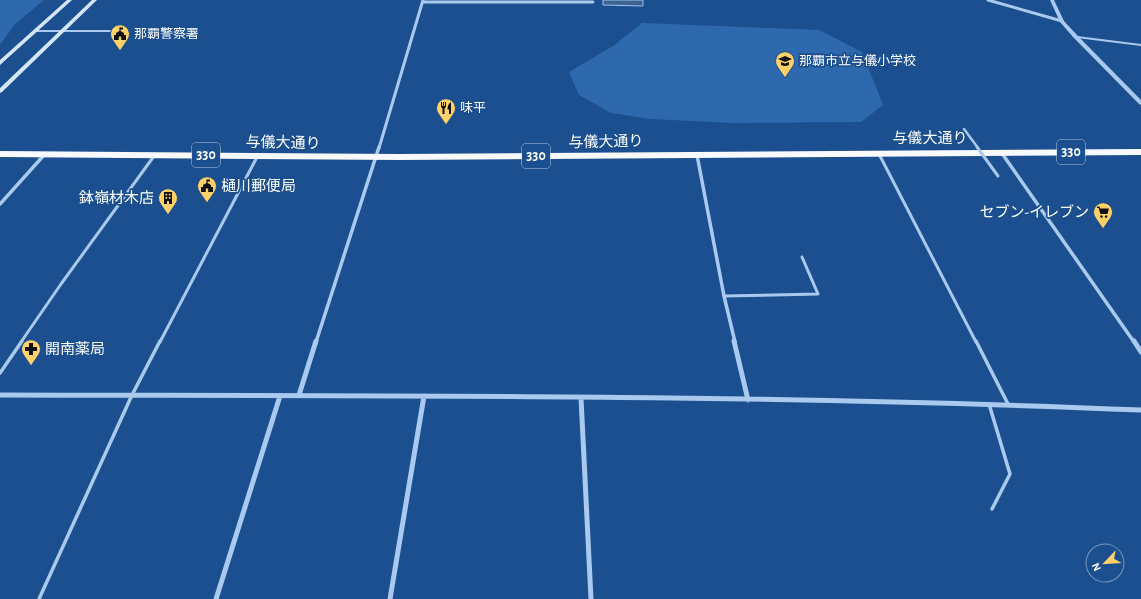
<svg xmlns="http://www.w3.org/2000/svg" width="1141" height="599" viewBox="0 0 1141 599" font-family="'Alegreya Sans','Noto Sans JP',sans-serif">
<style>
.green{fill:#2e69ad}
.water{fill:#3c6290;stroke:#9cc4f0}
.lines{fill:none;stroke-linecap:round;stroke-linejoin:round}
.service-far2{stroke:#a9c9ee;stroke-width:2}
.service-far1{stroke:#a9c9ee;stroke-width:3}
.service{stroke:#a9c9ee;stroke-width:3.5}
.minor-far2{stroke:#a9c9ee;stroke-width:3}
.minor-far1{stroke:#a9c9ee;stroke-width:3.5}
.minor{stroke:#a9c9ee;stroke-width:5}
.tertiary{fill:#a9c9ee;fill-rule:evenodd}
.secondary{fill:#d6e6fa;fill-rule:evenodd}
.trunk{fill:#f8faff;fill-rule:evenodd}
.pedestrian-bridge-far1{stroke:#a9c9ee;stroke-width:2.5}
.pedestrian-bridge{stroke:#a9c9ee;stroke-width:3}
.labels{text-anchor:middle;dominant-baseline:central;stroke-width:3.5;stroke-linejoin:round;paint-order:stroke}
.far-poi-label{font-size:13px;fill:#fff;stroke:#1b4f8f;text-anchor:start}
.shield{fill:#1b4f8f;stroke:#bbcadd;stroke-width:1}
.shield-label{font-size:14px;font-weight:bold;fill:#fff}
.street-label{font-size:15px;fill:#fff;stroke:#1b4f8f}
.poi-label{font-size:15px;fill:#fff;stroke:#1b4f8f;text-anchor:start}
</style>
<rect width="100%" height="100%" fill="#1b4f8f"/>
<path class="green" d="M 0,0 L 44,0 L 15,24 L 0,45 Z
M 642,23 L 819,30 L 862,52 L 883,105 L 861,122 L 734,123 L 650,119 L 611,113 L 579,95 L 569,72 L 613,46 Z"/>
<path class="water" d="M 603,0 L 643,0 L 643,6 L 603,5 Z"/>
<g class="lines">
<path class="service-far2" d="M 35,31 L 116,31
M 1077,37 L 1141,45"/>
<path class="service-far1" d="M 879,154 L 976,342
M 724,296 L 818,294 L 802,257
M 21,342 L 61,284 L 154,156
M 160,342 L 257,157"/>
<path class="service" d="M 976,341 L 1008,404
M 0,373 L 22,341
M 989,404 L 1010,474 L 992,509
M 39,599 L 132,395 L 160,341"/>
<path class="minor-far2" d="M 988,0 L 1062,21
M 423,2 L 593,2
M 379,148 L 423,0"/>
<path class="minor-far1" d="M 1001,152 L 1134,342
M 697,155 L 724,296 L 735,342
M 0,204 L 45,154
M 316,342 L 379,147"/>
<path class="minor" d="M 734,341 L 748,400
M 1134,341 L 1141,352
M 0,395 C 380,396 761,394 1141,410
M 299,395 L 316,341
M 581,398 L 591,599
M 216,599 L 280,396
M 390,599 L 424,396"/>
<path class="tertiary" d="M 1050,0 L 1054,0 L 1064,21 L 1077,35 L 1141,100 L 1141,105 L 1139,104 L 1073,37 L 1060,22 Z"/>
<path class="secondary" d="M 67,0 L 72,0 L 0,65 L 0,60 Z
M 92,0 L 97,0 L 2,92 L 0,93 L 0,88 Z"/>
<path class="trunk" d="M 1141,149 L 1141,155 L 399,160 L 0,157 L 0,151 L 399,154 Z"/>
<path class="pedestrian-bridge-far1" d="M 964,129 L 978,148"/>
<path class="pedestrian-bridge" d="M 977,147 L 998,176"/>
</g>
<defs>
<g id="civic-pin" transform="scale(1)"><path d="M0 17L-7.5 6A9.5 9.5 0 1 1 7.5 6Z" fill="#ffd166" stroke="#1b4f8f"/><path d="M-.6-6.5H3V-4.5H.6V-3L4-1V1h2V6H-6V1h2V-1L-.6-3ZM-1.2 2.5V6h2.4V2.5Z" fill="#111"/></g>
<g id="school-pin" transform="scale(1)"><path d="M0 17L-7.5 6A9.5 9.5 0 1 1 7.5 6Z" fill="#ffd166" stroke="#1b4f8f"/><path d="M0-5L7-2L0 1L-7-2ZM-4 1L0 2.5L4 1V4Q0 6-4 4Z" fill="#111"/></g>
<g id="restaurant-pin" transform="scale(1)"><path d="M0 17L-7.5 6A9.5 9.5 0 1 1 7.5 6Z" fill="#ffd166" stroke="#1b4f8f"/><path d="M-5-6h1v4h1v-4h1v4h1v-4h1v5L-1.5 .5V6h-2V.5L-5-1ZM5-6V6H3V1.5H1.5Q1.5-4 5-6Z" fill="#111"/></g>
<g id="building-pin" transform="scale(1)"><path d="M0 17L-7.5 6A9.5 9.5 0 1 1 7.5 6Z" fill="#ffd166" stroke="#1b4f8f"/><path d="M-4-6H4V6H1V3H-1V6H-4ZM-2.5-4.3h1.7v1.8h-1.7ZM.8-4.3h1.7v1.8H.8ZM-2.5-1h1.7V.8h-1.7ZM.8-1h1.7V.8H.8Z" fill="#111"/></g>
<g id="supermarket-pin" transform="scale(1)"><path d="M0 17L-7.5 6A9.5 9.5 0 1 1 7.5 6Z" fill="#ffd166" stroke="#1b4f8f"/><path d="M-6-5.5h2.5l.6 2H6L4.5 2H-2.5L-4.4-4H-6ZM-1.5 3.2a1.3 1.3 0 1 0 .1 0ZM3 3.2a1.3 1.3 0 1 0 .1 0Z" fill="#111"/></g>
<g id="pharmacy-pin" transform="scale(1)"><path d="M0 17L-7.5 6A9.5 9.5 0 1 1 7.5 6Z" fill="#ffd166" stroke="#1b4f8f"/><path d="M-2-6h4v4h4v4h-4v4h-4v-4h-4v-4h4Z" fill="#111"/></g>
</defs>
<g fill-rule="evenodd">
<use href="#civic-pin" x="120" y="34"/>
<use href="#school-pin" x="785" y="61"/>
<use href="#restaurant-pin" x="446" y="108"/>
<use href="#civic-pin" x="207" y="186"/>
<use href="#building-pin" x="168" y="198"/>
<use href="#supermarket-pin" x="1103" y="212"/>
<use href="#pharmacy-pin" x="31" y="349"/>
</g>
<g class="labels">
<g class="far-poi-label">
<text x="134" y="34">那覇警察署</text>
<text x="799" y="61">那覇市立与儀小学校</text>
<text x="460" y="108">味平</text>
</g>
<g class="shield">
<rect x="1057" y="140" width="28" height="24" rx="3"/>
<rect x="192" y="143" width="28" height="24" rx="3"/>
<rect x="522" y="144" width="28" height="24" rx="3"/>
</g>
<g class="shield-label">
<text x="1071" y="152">330</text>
<text x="206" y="155">330</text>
<text x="536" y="156">330</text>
</g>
<g class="street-label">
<text x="930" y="138">与儀大通り</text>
<text transform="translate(606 142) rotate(-1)">与儀大通り</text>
<text transform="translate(283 143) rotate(1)">与儀大通り</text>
</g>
<g class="poi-label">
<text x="221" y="186">樋川郵便局</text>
<text x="154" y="198" text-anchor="end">鉢嶺材木店</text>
<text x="1089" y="212" text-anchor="end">セブン-イレブン</text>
<text x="45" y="349">開南薬局</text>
</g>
</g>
<g transform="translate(1105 563) rotate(245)"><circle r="19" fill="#1b4f8f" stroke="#7695bc"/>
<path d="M0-3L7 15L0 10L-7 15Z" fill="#ffd166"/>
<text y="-6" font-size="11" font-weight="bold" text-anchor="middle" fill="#ffffff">N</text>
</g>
</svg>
